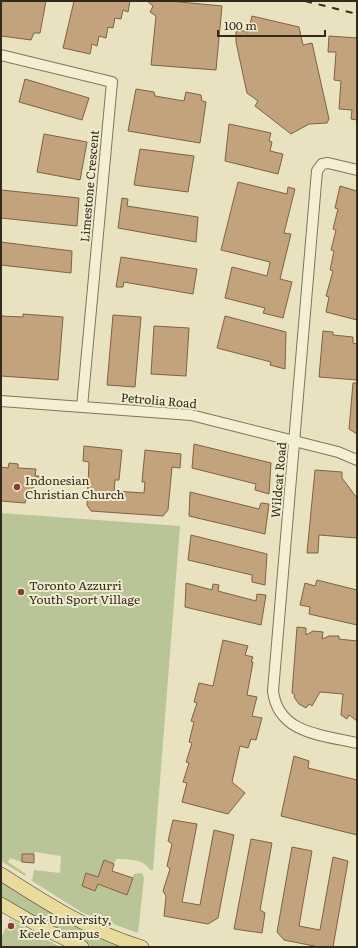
<svg xmlns="http://www.w3.org/2000/svg" width="358" height="948" viewBox="0 0 358 948" font-family="Literata,serif">
<style>
.green{fill:#b9c597}
.building{fill:#c3a37b;stroke:#7d6243}
.lines{fill:none;stroke-linecap:round;stroke-linejoin:round}
.minor-casing{stroke:#80745b;stroke-width:12}
.major-casing{stroke:#4e422f;stroke-width:14}
.minor{stroke:#f4efd3;stroke-width:10}
.major{stroke:#e9db9c;stroke-width:13}
.rail{stroke:#312a1d;stroke-width:2;stroke-dasharray:7 7;stroke-linecap:butt}
.poi-dot{fill:#893d31;stroke:#f1ecd0;stroke-width:1.5}
.labels{text-anchor:middle;dominant-baseline:central;stroke-width:4;stroke-linejoin:round;paint-order:stroke}
.street-label{font-size:12px;fill:#312a1d;stroke:#f1ecd0}
.poi-label{font-size:12px;fill:#312a1d;stroke:#f1ecd0;text-anchor:start}
</style>
<rect width="100%" height="100%" fill="#e8e2c1"/>
<path class="green" d="M 1,513 L 180,526 L 153,870 L 150,870 C 143,858 128,860 116,859 L 114,864 L 104,860 L 98,877 L 86,873 L 82,885 L 95,890 L 98,884 L 127,895 L 134,874 L 142,873 L 144,878 L 138,933 L 83,913 L 32,881 L 34,870 L 60,873 L 61,856 L 35,852 L 34,854 L 22,854 L 22,862 L 10,858 L 8,862 L 26,874 L 25,876 L 1,861 Z
M 1,879 L 131,947 L 94,947 L 70,937 L 1,898 Z
M 10,919 L 60,947 L 1,947 L 1,938 Z"/>
<path class="building" d="M 1,1 L 46,1 L 40,33 L 34,33 L 31,40 L 1,36 Z
M 74,1 L 130,1 L 128,12 L 123,10 L 121,19 L 115,18 L 113,28 L 108,27 L 106,38 L 99,36 L 97,46 L 92,44 L 90,54 L 63,48 Z
M 147,1 L 170,1 L 222,6 L 216,70 L 151,65 L 156,16 L 150,12 L 153,6 Z
M 252,16 L 299,27 L 303,45 L 312,43 L 329,119 L 327,123 L 309,124 L 291,134 L 255,106 L 258,101 L 247,93 L 236,42 L 236,32 L 239,30 L 248,32 Z
M 329,36 L 357,38 L 357,120 L 351,119 L 352,110 L 339,109 L 341,81 L 334,80 L 336,52 L 328,52 Z
M 25,79 L 89,98 L 82,120 L 19,102 Z
M 136,89 L 154,92 L 155,96 L 184,101 L 186,92 L 201,95 L 202,101 L 206,102 L 200,143 L 128,131 Z
M 229,124 L 271,133 L 269,141 L 272,142 L 270,151 L 283,154 L 278,174 L 225,161 Z
M 44,134 L 87,142 L 80,180 L 37,172 Z
M 140,149 L 194,156 L 188,192 L 134,185 Z
M 238,182 L 287,194 L 288,187 L 295,189 L 284,233 L 291,234 L 280,279 L 292,282 L 283,318 L 263,313 L 265,308 L 225,298 L 232,267 L 267,276 L 270,262 L 221,250 Z
M 340,186 L 357,191 L 357,320 L 326,312 L 329,297 L 326,296 L 333,271 L 330,270 L 334,251 L 331,250 L 336,230 L 333,229 L 338,209 L 335,208 Z
M 1,190 L 79,198 L 77,226 L 1,218 Z
M 122,198 L 128,199 L 127,206 L 198,217 L 196,242 L 118,228 Z
M 1,242 L 72,251 L 71,273 L 1,265 Z
M 121,257 L 197,269 L 193,294 L 124,282 L 123,287 L 116,287 Z
M 23,314 L 63,317 L 58,380 L 1,376 L 1,316 L 23,317 Z
M 113,315 L 141,317 L 135,387 L 107,385 Z
M 225,316 L 286,332 L 285,369 L 270,365 L 271,362 L 217,348 Z
M 154,326 L 189,328 L 186,376 L 151,374 Z
M 323,331 L 333,332 L 333,335 L 353,337 L 353,343 L 357,344 L 357,380 L 319,377 Z
M 353,383 L 357,383 L 357,434 L 349,429 Z
M 194,444 L 271,463 L 269,494 L 255,490 L 256,484 L 192,468 Z
M 84,446 L 122,450 L 119,480 L 115,480 L 114,491 L 144,493 L 145,482 L 142,482 L 145,450 L 181,454 L 180,468 L 172,467 L 168,510 L 163,516 L 91,511 L 87,505 L 89,462 L 83,461 Z
M 9,463 L 18,464 L 18,468 L 36,469 L 35,476 L 39,476 L 38,482 L 34,482 L 33,492 L 29,491 L 25,503 L 1,501 L 1,467 L 8,468 Z
M 315,470 L 342,472 L 342,478 L 357,498 L 357,538 L 319,535 L 318,553 L 307,553 Z
M 190,492 L 259,509 L 261,503 L 269,504 L 265,534 L 189,516 Z
M 191,535 L 267,554 L 265,585 L 252,582 L 252,575 L 188,560 Z
M 317,580 L 357,590 L 357,625 L 309,614 L 310,607 L 300,605 L 305,583 L 315,586 Z
M 186,583 L 212,590 L 213,584 L 219,585 L 218,591 L 256,601 L 257,594 L 266,595 L 261,625 L 185,607 Z
M 297,627 L 306,628 L 306,635 L 313,631 L 323,632 L 322,639 L 329,636 L 339,636 L 339,639 L 357,641 L 357,721 L 349,715 L 347,719 L 341,715 L 343,694 L 320,692 L 312,706 L 309,704 L 306,708 L 299,704 L 294,697 L 295,695 L 292,693 Z
M 223,640 L 248,646 L 245,655 L 253,657 L 251,662 L 253,662 L 247,695 L 257,697 L 252,716 L 262,718 L 256,740 L 251,739 L 248,748 L 240,746 L 232,782 L 245,793 L 228,814 L 182,802 L 187,783 L 183,782 L 189,763 L 186,762 L 192,743 L 189,742 L 194,722 L 191,721 L 197,703 L 194,702 L 199,683 L 213,686 Z
M 294,756 L 309,761 L 308,768 L 357,780 L 357,835 L 281,816 Z
M 173,820 L 197,824 L 182,902 L 200,905 L 214,830 L 234,835 L 218,918 L 208,924 L 164,916 L 166,896 L 163,891 L 170,869 L 167,866 L 172,844 L 168,841 Z
M 251,839 L 272,843 L 260,910 L 265,913 L 262,933 L 234,929 Z
M 292,847 L 312,851 L 299,926 L 320,930 L 333,857 L 348,861 L 333,947 L 319,947 L 284,940 L 277,932 Z
M 22,854 L 34,854 L 34,863 L 22,862 Z
M 104,860 L 114,864 L 112,871 L 133,878 L 127,895 L 98,884 L 95,891 L 82,886 L 86,873 L 98,877 Z"/>
<g class="lines">
<g class="minor-casing">
<path id="minor" d="M 1,55 L 112,82 L 82,407
M 357,170 L 328,163 L 322,164 L 317,171 L 273,691 C 278,734 323,735 357,743
M 1,401 L 191,415 L 338,452 L 357,460"/>
</g>
<g class="major-casing">
<path id="major" d="M 1,874 C 46,903 90,931 142,947
M 1,904 L 44,929 L 82,947"/>
</g>
<use href="#minor" class="minor"/>
<use href="#major" class="major"/>
<path class="rail" d="M 305,1 L 357,14"/>
</g>
<g class="poi-dot">
<circle cx="17" cy="487" r="4"/>
<circle cx="21" cy="592" r="4"/>
<circle cx="11" cy="926" r="4"/>
</g>
<g class="labels">
<g class="street-label">
<text transform="translate(89 186) rotate(-85)">Limestone Crescent</text>
<text transform="translate(159 400) rotate(5)">Petrolia Road</text>
<text transform="translate(278 480) rotate(-85)">Wildcat Road</text>
</g>
<g class="poi-label">
<text x="25" y="480">Indonesian<tspan x="25" dy="14">Christian Church</tspan></text>
<text x="29" y="585">Toronto Azzurri<tspan x="29" dy="14">Youth Sport Village</tspan></text>
<text x="19" y="919">York University,<tspan x="19" dy="14">Keele Campus</tspan></text>
</g>
</g>
<rect width="358" height="948" fill="none" stroke="#312a1d" stroke-width="4"/>
<path d="M218 30v6h107v-6" fill="none" stroke="#312a1d" stroke-width="2"/>
<text x="224" y="30" font-size="12" fill="#312a1d" stroke="#f1ecd0" stroke-width="3" paint-order="stroke">100 m</text>
</svg>
